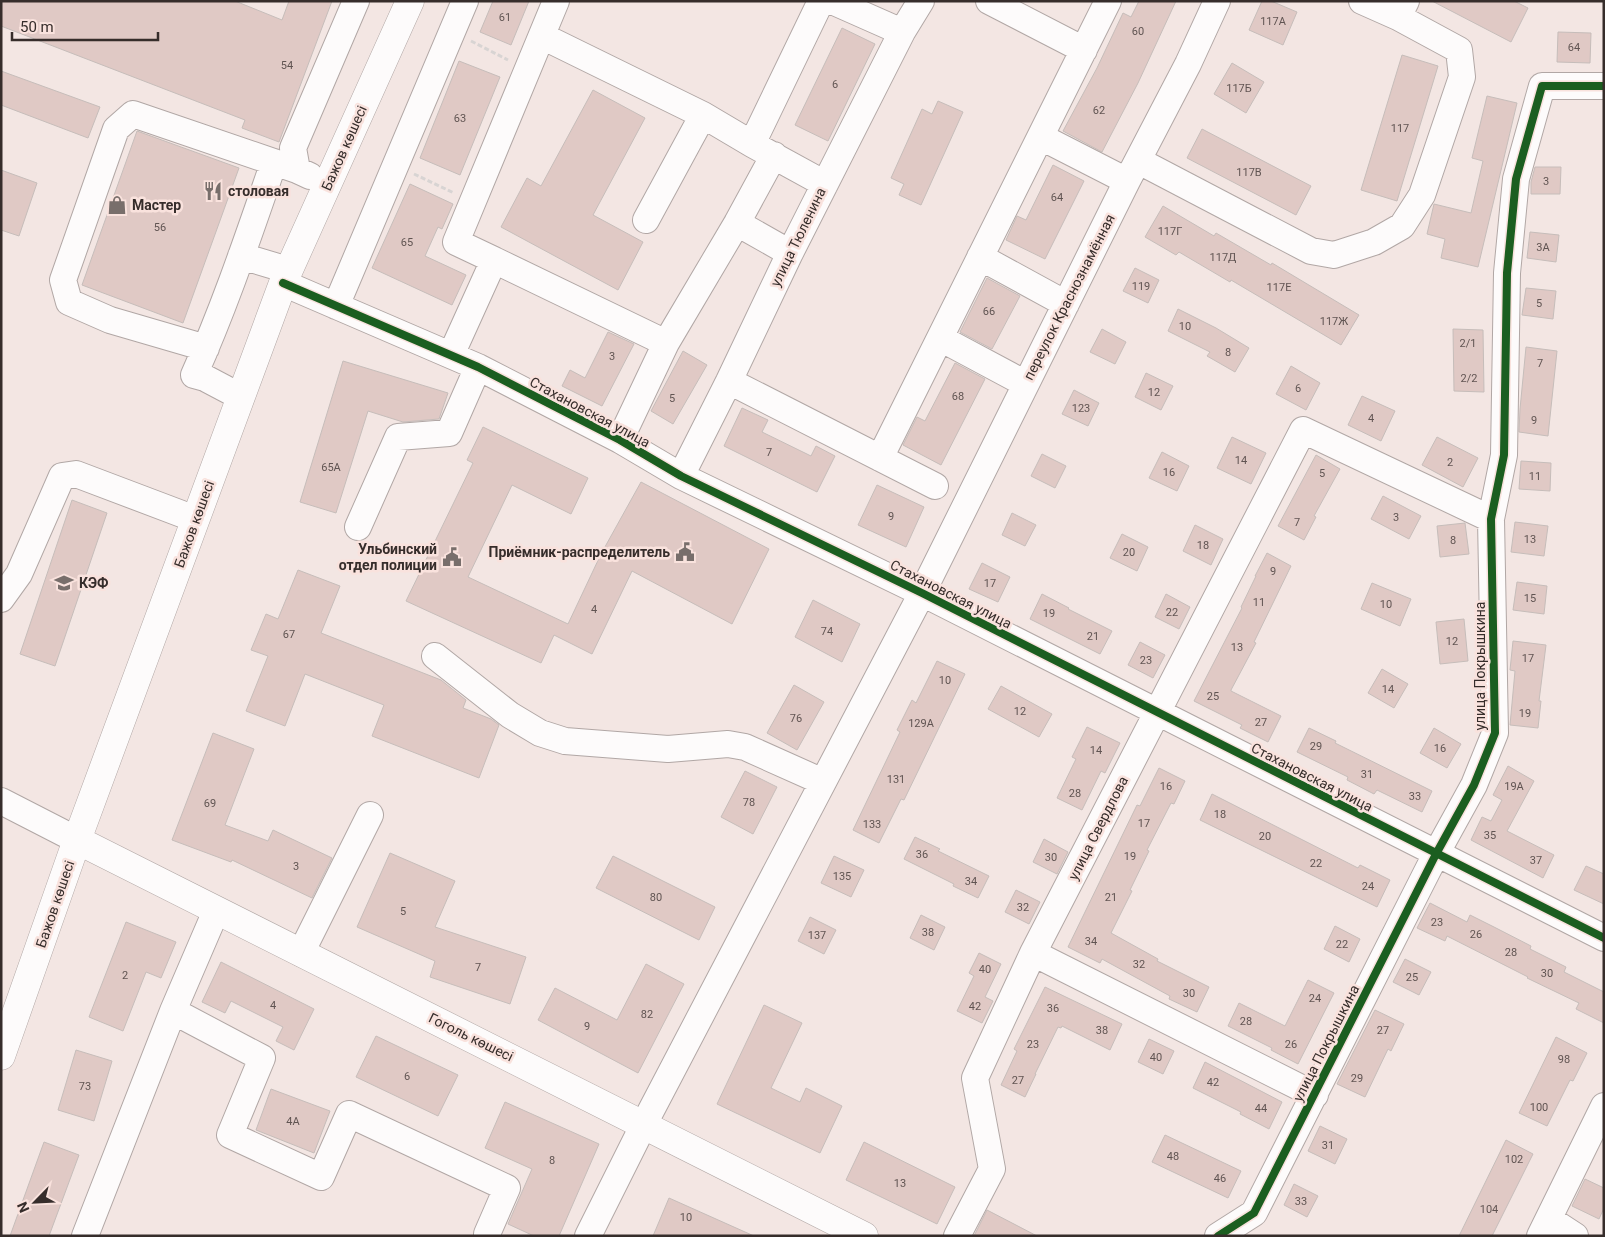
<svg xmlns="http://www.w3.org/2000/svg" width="1605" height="1237" viewBox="0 0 1605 1237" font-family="Roboto,sans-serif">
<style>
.building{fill:#e0c9c5;stroke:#c6bdba}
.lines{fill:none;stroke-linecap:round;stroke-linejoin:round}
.minor-casing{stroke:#b1a7a5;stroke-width:28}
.major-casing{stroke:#b1a7a5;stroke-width:29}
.path{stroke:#d8d4d3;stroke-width:3;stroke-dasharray:5 2.5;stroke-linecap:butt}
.minor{stroke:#fdfbfb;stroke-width:26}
.major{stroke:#fdfbfb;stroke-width:28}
.cycleway-casing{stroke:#f9e2dd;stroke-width:11}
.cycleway{stroke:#1b5e20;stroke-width:8}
.labels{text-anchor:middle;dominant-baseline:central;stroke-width:5;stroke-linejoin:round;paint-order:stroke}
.number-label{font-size:11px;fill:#605452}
.street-label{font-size:14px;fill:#362d2b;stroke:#f9e2dd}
.poi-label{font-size:14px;font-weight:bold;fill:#362d2b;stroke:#f9e2dd;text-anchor:start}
</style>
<rect width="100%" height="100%" fill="#f3e6e3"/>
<path class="building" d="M 1,1 L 235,1 L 282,20 L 289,1 L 332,1 L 279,142 L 242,128 L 245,120 L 1,26 Z
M 493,1 L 529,1 L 511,45 L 480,32 Z
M 1139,1 L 1176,1 L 1138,83 L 1102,152 L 1063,131 L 1097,68 L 1123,13 L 1131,17 Z
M 1262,1 L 1271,1 L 1297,12 L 1283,45 L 1249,30 Z
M 1432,1 L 1514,1 L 1528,8 L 1511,42 Z
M 842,28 L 875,44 L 828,141 L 795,125 Z
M 1558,32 L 1591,33 L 1590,63 L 1557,62 Z
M 1402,55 L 1438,66 L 1397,201 L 1361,190 Z
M 459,61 L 500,77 L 460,175 L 420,158 Z
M 1232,63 L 1264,82 L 1246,113 L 1214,94 Z
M 1,71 L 100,107 L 88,138 L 1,105 Z
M 593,90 L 645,118 L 593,215 L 643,242 L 618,290 L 501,227 L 527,178 L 541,186 Z
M 1487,96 L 1517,103 L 1478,267 L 1441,258 L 1445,239 L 1427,234 L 1434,204 L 1471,213 L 1483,161 L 1472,158 Z
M 938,101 L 963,112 L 921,205 L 899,195 L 904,184 L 891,178 L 922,109 L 932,114 Z
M 1202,129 L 1311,186 L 1296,215 L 1187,158 Z
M 137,131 L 239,168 L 183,323 L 82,285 Z
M 1053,165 L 1084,181 L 1045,259 L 1006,240 L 1017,216 L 1026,220 Z
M 1535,167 L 1561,167 L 1560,194 L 1531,194 L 1531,182 Z
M 1,170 L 37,183 L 19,236 L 1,230 Z
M 410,184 L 453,204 L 442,229 L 438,227 L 425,256 L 466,275 L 452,305 L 372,268 Z
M 1163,206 L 1214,236 L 1216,233 L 1271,265 L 1272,263 L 1359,315 L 1341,345 L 1231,280 L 1230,282 L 1179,252 L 1176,255 L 1145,237 Z
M 1530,232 L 1559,235 L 1556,262 L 1527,258 Z
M 1135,268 L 1159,280 L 1148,303 L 1123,291 Z
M 987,278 L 1020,296 L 992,349 L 960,332 Z
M 1526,288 L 1556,291 L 1553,319 L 1522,315 Z
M 1178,309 L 1216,328 L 1249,348 L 1235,372 L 1207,356 L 1210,352 L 1168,331 Z
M 1102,329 L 1126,342 L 1115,364 L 1090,352 Z
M 1453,329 L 1483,330 L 1484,392 L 1454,391 Z
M 608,332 L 634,344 L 602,406 L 562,386 L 570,370 L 585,378 Z
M 1526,347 L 1557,351 L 1548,436 L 1519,432 L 1520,409 Z
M 683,351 L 707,365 L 673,424 L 651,411 Z
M 343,361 L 448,393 L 439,419 L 403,422 L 368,411 L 336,513 L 300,502 Z
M 955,363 L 985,379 L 941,465 L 903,445 L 917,417 L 925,421 Z
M 1291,366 L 1320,383 L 1306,410 L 1276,394 Z
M 1146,373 L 1173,386 L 1161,410 L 1135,397 Z
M 1074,390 L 1099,403 L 1088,426 L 1062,414 Z
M 1362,396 L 1395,411 L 1381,441 L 1348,425 Z
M 742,408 L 768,420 L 762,432 L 811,456 L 816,446 L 835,456 L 817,492 L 724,446 Z
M 483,427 L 588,478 L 571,514 L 512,485 L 468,577 L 568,624 L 601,554 L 641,482 L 769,549 L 732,624 L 632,571 L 592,654 L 554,635 L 541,663 L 406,601 L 473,463 L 467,460 Z
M 1232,437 L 1266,453 L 1251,484 L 1217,468 Z
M 1437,437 L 1478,458 L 1463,487 L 1422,465 Z
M 1162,452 L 1189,466 L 1177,491 L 1149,478 Z
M 1042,454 L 1066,466 L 1055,488 L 1031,476 Z
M 1316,455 L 1340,469 L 1314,516 L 1316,517 L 1304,540 L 1278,526 Z
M 1521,461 L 1551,463 L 1550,491 L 1519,489 Z
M 877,485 L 924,507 L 906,547 L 858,525 Z
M 1383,496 L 1421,516 L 1409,539 L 1371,519 Z
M 72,500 L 107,513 L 55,666 L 20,654 Z
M 1012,513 L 1036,525 L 1025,546 L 1002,535 Z
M 1515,522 L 1548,526 L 1544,556 L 1511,552 Z
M 1465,523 L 1469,554 L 1440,557 L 1437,526 Z
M 1195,525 L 1223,539 L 1211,565 L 1183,551 Z
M 1122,534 L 1148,547 L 1137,571 L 1110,558 Z
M 1267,553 L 1291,566 L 1254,642 L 1256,643 L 1231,690 L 1231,691 L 1281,716 L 1268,742 L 1240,728 L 1242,725 L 1194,701 L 1242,608 L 1241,607 L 1256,576 L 1255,576 Z
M 982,563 L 1010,577 L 998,602 L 969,589 Z
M 298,570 L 340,586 L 321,633 L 441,680 L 466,700 L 463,708 L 491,719 L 499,725 L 479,778 L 372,736 L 384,705 L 305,674 L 285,726 L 246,711 L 268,656 L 251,650 L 266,614 L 278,619 Z
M 1517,582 L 1547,586 L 1544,614 L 1513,610 Z
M 1372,583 L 1411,599 L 1400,626 L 1361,609 Z
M 1042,594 L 1069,608 L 1068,609 L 1112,631 L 1100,654 L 1030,619 Z
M 1166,594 L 1190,607 L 1179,629 L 1155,617 Z
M 813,600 L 860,624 L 842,662 L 795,637 Z
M 1464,619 L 1468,661 L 1440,664 L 1436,622 Z
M 1513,641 L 1546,645 L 1539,701 L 1541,701 L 1538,728 L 1510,725 L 1515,671 L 1510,670 Z
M 1140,642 L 1165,655 L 1153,678 L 1128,665 Z
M 937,661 L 965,674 L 904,800 L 901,799 L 879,843 L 853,830 L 900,732 L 897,730 L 912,700 L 916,703 Z
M 1382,669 L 1408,684 L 1394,708 L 1368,693 Z
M 794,685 L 824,702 L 797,750 L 767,733 Z
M 1001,686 L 1052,714 L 1039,737 L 988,709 Z
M 1087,727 L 1120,743 L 1105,773 L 1101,771 L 1082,810 L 1057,798 L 1076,759 L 1072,757 Z
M 1309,728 L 1336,741 L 1335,743 L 1432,791 L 1422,812 L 1377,790 L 1374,794 L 1347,780 L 1348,777 L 1297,752 Z
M 1434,728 L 1461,744 L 1447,768 L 1420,753 Z
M 213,733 L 254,749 L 225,825 L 268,841 L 273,830 L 332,858 L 312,898 L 232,860 L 231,862 L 172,840 Z
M 1508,766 L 1534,781 L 1507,831 L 1554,855 L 1543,878 L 1471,840 L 1482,817 L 1491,821 L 1502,800 L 1493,795 Z
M 1159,768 L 1185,781 L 1174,804 L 1171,803 L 1147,850 L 1149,851 L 1130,890 L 1132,891 L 1111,933 L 1158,959 L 1157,961 L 1209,987 L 1197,1012 L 1169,999 L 1170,996 L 1102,959 L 1100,963 L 1068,947 L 1137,805 L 1140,806 Z
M 745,771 L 777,787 L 753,834 L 721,817 Z
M 1212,794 L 1358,868 L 1360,865 L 1390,880 L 1377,907 L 1200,820 Z
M 915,837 L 940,849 L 938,851 L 989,876 L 978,898 L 953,886 L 954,884 L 904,859 Z
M 1044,839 L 1068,852 L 1057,874 L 1033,862 Z
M 390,853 L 455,881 L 435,927 L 526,957 L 510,1004 L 430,977 L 435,961 L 357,927 Z
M 613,856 L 715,907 L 699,940 L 596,888 Z
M 834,856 L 864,870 L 851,897 L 821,883 Z
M 1586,866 L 1604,874 L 1604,904 L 1574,890 Z
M 1016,890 L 1040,902 L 1029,924 L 1005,912 Z
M 1430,903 L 1467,922 L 1470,915 L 1494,927 L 1531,946 L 1530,949 L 1566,967 L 1564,972 L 1604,992 L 1604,1023 L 1576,1009 L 1579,1003 L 1527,978 L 1528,977 L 1447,936 L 1445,941 L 1417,928 Z
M 921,915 L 945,927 L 934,950 L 910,938 Z
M 810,917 L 836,930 L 824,954 L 798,941 Z
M 126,922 L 176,942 L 161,978 L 146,972 L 123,1031 L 89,1017 Z
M 1335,926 L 1360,939 L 1349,962 L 1324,949 Z
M 979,953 L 1001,964 L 985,997 L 993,1001 L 982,1023 L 957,1011 L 974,976 L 969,973 Z
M 1405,959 L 1431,972 L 1419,995 L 1393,982 Z
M 221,962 L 314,1009 L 294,1050 L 276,1041 L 283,1027 L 231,1001 L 225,1013 L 202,1002 Z
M 646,964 L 684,984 L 638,1073 L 538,1020 L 555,988 L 617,1020 Z
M 1308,980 L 1334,993 L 1298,1064 L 1271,1050 L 1272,1048 L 1228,1026 L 1239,1003 L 1285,1026 Z
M 1045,987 L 1122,1024 L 1110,1050 L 1062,1026 L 1061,1028 L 1058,1027 L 1035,1074 L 1036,1074 L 1025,1097 L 1001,1085 L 1017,1051 L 1014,1049 Z
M 764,1005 L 802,1023 L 771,1088 L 800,1102 L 806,1088 L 842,1106 L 820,1153 L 717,1104 Z
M 1375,1010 L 1404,1024 L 1391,1051 L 1388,1049 L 1365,1097 L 1337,1084 Z
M 376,1036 L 458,1075 L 438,1116 L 356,1077 Z
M 1556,1037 L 1587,1053 L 1573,1081 L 1570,1080 L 1547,1126 L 1519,1113 Z
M 1149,1039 L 1174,1051 L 1163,1074 L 1138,1062 Z
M 76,1050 L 112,1061 L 94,1121 L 58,1110 Z
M 1205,1062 L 1282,1102 L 1269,1129 L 1240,1114 L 1241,1112 L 1193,1088 Z
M 271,1089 L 330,1111 L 314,1153 L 256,1130 Z
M 505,1102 L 599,1144 L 559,1236 L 534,1236 L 508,1224 L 532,1169 L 485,1148 Z
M 1320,1126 L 1347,1139 L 1335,1164 L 1308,1151 Z
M 1165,1135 L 1241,1171 L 1228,1198 L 1152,1162 Z
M 1506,1140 L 1533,1154 L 1492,1236 L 1459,1236 Z
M 44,1142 L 79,1155 L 49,1236 L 10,1236 Z
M 864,1142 L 955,1187 L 937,1224 L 846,1180 Z
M 1585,1179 L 1604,1188 L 1604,1208 L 1599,1219 L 1572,1206 Z
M 1294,1184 L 1318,1196 L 1307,1217 L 1284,1205 Z
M 669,1198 L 754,1236 L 653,1236 Z
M 987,1210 L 1037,1236 L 974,1236 Z"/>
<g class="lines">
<g class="minor-casing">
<path id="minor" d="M 821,1 L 752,144 L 825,184
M 832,1 L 902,32
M 989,1 L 1084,50
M 1362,1 L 1398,17
M 542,36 L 703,115 L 752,144
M 1041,137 L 1127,181
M 1139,161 L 1311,251 L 1334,255 L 1374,242 L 1402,226 L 1422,195 L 1462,77 L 1459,50 L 1398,17 L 1406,1
M 310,176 L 297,170 L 293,148 L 356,1
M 646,220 L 703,115
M 737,223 L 790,253
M 241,256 L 288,270
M 980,257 L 1066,304
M 494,260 L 666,343
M 283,283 L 478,367 L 620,440 L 681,476 L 922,593 L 1604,938
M 336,306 L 465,1
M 940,338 L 1026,384
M 206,348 L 110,320 L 69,302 L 63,280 L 116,129 L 133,114 L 297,170
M 451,355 L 494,260 L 456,242 L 556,1
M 729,381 L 935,486
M 241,397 L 205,378 L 194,375 C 225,306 249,234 274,162
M 620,440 L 666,343 L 737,223 L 774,155
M 880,458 L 1108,1
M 681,476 L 729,381 L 790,253 L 902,32 L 921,1
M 358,527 L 398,437 L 449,433 L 478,367
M 1,599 L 19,574 L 62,476 L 76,474 L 195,519
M 435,656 L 510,715 L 540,733 L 565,741 L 668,749 L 728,744 L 745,747 L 823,782
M 1,801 L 77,840
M 216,911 L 173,1011 L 262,1058 L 230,1135 L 321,1177 L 349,1114 L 507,1188 L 487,1234
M 301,953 L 370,815
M 1033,953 L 1315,1095
M 1549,1219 L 1575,1236
M 85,1236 L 173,1011
M 588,1236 L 644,1124 L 922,593 L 1127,181 L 1188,64 L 1217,1
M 957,1236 L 992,1169 L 975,1078 L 1033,953 L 1303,430 L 1491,519
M 1218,1236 L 1254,1213 L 1436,854 L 1474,785 L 1495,733 L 1491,519 L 1504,455 L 1507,273 L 1516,179 L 1542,86 L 1604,86
M 1540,1236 L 1604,1106"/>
</g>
<g class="major-casing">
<path id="major" d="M 77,840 L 864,1236
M 1,1056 L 77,840 L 283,283 L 410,1"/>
</g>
<path class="path" d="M 471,41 L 508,60
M 414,174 L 454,193"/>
<use href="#minor" class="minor"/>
<use href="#major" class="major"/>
<g class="cycleway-casing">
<path id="cycleway" d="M 283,283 L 478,367 L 620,440 L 681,476 L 922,593 L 1604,938
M 1218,1236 L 1254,1213 L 1436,854 L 1474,785 L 1495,733 L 1491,519 L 1504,455 L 1507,273 L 1516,179 L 1542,86 L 1604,86"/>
</g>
<use href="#cycleway" class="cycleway"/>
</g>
<defs>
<g id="restaurant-bare" transform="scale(1.5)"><path d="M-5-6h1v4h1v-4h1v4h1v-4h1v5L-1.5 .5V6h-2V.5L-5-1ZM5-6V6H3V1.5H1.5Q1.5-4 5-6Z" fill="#786e6b" stroke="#f9e2dd" stroke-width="2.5" paint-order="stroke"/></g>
<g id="shop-bare" transform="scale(1.5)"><path d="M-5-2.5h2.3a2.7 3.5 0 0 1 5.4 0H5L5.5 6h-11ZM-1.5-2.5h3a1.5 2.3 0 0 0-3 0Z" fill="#786e6b" stroke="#f9e2dd" stroke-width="2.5" paint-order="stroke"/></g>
<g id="civic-bare" transform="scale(1.5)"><path d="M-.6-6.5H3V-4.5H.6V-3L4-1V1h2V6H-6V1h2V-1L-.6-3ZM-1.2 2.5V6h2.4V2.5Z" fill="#786e6b" stroke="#f9e2dd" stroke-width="2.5" paint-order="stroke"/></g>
<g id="university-bare" transform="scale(1.5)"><path d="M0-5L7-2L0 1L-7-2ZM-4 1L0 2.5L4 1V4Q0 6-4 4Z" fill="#786e6b" stroke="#f9e2dd" stroke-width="2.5" paint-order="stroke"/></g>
</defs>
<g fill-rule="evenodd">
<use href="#restaurant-bare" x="213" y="191"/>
<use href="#shop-bare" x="117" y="205"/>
<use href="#civic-bare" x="685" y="552"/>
<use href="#civic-bare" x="452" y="557"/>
<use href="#university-bare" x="64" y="583"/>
</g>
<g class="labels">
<g class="number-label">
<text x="505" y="17">61</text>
<text x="1273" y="21">117А</text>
<text x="1138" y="31">60</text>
<text x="1574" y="47">64</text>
<text x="287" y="65">54</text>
<text x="835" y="84">6</text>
<text x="1239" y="88">117Б</text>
<text x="1099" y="110">62</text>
<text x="460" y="118">63</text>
<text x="1400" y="128">117</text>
<text x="1249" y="172">117В</text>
<text x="1546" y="181">3</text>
<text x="1057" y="197">64</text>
<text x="160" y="227">56</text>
<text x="1170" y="231">117Г</text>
<text x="407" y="242">65</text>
<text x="1543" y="247">3А</text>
<text x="1223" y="257">117Д</text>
<text x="1141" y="286">119</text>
<text x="1279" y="287">117Е</text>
<text x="1539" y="303">5</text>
<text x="989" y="311">66</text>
<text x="1334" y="321">117Ж</text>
<text x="1185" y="326">10</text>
<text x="1468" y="343">2/1</text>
<text x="1228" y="352">8</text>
<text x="612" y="356">3</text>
<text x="1540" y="363">7</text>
<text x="1469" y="378">2/2</text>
<text x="1298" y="388">6</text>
<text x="1154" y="392">12</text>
<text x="958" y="396">68</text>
<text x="672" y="398">5</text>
<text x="1081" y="408">123</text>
<text x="1371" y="418">4</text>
<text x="1534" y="420">9</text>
<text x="769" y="452">7</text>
<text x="1241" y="460">14</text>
<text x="1450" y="462">2</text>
<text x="331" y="467">65А</text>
<text x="1169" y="472">16</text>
<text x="1322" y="473">5</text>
<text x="1535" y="476">11</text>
<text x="891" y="516">9</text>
<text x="1396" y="517">3</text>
<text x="1297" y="522">7</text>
<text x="1530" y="539">13</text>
<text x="1453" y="540">8</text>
<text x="1203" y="545">18</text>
<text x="1129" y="552">20</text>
<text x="1273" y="571">9</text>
<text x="990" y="583">17</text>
<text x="1530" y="598">15</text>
<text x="1259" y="602">11</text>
<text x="1386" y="604">10</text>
<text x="594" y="609">4</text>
<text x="1172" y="612">22</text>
<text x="1049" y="613">19</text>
<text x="827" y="631">74</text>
<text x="289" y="634">67</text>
<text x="1093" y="636">21</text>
<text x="1452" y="641">12</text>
<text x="1237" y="647">13</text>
<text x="1528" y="658">17</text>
<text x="1146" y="660">23</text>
<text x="945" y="680">10</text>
<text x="1388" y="689">14</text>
<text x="1213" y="696">25</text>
<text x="1020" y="711">12</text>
<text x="1525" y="713">19</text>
<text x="796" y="718">76</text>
<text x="1261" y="722">27</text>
<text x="921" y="723">129А</text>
<text x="1316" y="746">29</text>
<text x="1440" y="748">16</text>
<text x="1096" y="750">14</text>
<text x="1367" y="774">31</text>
<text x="896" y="779">131</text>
<text x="1166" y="786">16</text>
<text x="1514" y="786">19А</text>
<text x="1075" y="793">28</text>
<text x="1415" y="796">33</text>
<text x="749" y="802">78</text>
<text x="210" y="803">69</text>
<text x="1220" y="814">18</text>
<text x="1144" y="823">17</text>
<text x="872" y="824">133</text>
<text x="1490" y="835">35</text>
<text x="1265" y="836">20</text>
<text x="922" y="854">36</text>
<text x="1130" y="856">19</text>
<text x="1051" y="857">30</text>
<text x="1536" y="860">37</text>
<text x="1316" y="863">22</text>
<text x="296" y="866">3</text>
<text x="842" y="876">135</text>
<text x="971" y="881">34</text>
<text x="1368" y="886">24</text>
<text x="656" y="897">80</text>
<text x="1111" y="897">21</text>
<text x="1023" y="907">32</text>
<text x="403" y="911">5</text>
<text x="1437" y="922">23</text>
<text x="928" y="932">38</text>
<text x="1476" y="934">26</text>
<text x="817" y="935">137</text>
<text x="1091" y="941">34</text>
<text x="1342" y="944">22</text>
<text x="1511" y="952">28</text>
<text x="1139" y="964">32</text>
<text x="478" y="967">7</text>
<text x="985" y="969">40</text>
<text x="1547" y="973">30</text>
<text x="125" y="975">2</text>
<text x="1412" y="977">25</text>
<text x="1189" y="993">30</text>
<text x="1315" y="998">24</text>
<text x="273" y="1005">4</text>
<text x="975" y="1006">42</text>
<text x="1053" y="1008">36</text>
<text x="647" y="1014">82</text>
<text x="1246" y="1021">28</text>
<text x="587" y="1026">9</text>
<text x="1102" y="1030">38</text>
<text x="1383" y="1030">27</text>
<text x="1033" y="1044">23</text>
<text x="1291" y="1044">26</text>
<text x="1156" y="1057">40</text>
<text x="1564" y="1059">98</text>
<text x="407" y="1076">6</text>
<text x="1357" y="1078">29</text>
<text x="1018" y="1080">27</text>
<text x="1213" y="1082">42</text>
<text x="85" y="1086">73</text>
<text x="1539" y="1107">100</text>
<text x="1261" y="1108">44</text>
<text x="293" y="1121">4А</text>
<text x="1328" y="1145">31</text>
<text x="1173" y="1156">48</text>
<text x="1514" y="1159">102</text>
<text x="552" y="1160">8</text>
<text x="1220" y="1178">46</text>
<text x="900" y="1183">13</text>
<text x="1301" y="1201">33</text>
<text x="1489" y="1209">104</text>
<text x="686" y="1217">10</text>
</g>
<g class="street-label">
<text transform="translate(344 148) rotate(-66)">Бажов көшесі</text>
<text transform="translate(798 237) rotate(-64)">улица Тюленина</text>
<text transform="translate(1069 297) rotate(-63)">переулок Краснознамённая</text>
<text transform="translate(590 412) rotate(28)">Стахановская улица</text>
<text transform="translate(194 524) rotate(-70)">Бажов көшесі</text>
<text transform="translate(951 594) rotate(27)">Стахановская улица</text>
<text transform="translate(1480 666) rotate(-90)">улица Покрышкина</text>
<text transform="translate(1312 777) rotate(27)">Стахановская улица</text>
<text transform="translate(1098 828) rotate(-63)">улица Свердлова</text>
<text transform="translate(55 904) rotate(-71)">Бажов көшесі</text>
<text transform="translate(471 1037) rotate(26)">Гоголь көшесі</text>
<text transform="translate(1326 1043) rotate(-63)">улица Покрышкина</text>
</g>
<g class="poi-label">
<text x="228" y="191">столовая</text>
<text x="132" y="205">Мастер</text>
<text x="437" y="549" text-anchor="end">Ульбинский<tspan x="437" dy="16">отдел полиции</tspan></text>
<text x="670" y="552" text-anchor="end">Приёмник-распределитель</text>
<text x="79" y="583">КЭФ</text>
</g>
</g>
<rect width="1605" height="1237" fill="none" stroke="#362d2b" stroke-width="5"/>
<g transform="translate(35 1202) rotate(246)" stroke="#f9e2dd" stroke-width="4" paint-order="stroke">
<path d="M0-4L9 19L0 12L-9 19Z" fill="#362d2b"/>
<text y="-8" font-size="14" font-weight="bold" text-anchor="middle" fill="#362d2b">N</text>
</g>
<path d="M12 32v8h146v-8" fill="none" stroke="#362d2b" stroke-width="2.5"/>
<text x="20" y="32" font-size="15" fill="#362d2b" stroke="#f9e2dd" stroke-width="4" paint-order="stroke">50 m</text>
</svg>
